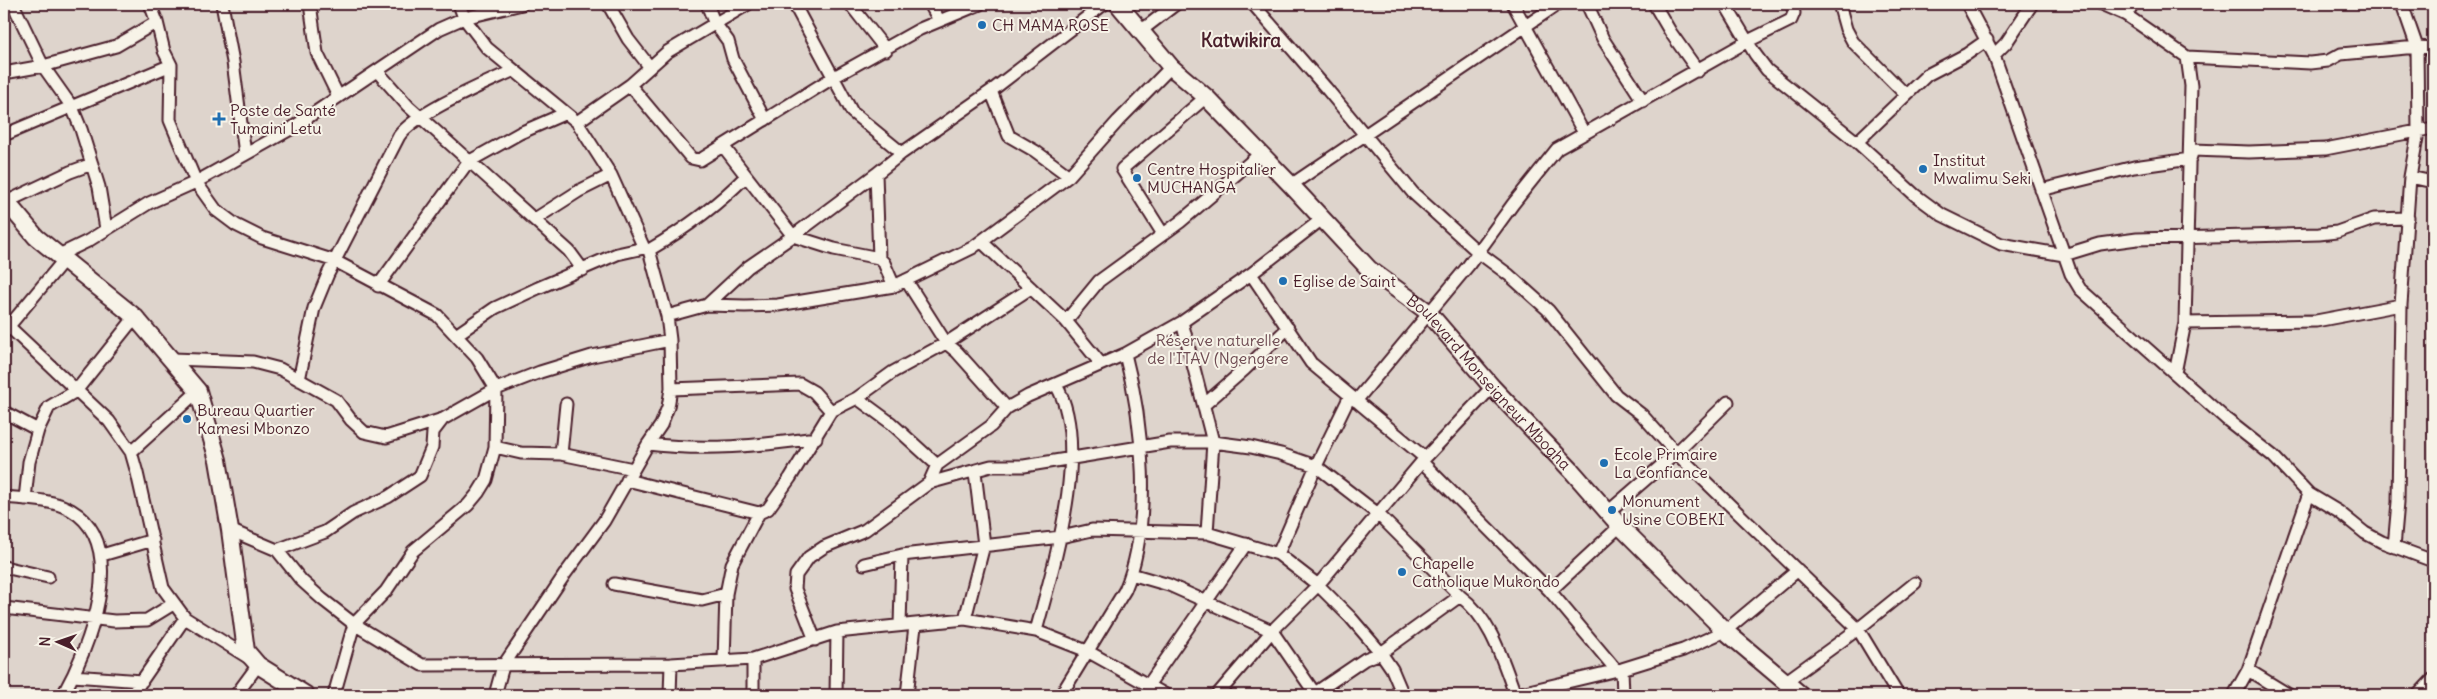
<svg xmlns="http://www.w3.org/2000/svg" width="2437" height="699" viewBox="0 0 2437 699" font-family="Delius,sans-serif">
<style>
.green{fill:#ded4cc;stroke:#947a7c}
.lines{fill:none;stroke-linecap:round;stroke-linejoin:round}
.street-casing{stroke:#4a1f2b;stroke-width:15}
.secondary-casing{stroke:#4a1f2b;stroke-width:20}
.street{stroke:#f7f3e8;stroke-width:11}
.secondary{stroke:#f7f3e8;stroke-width:16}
.poi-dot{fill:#1f6fb2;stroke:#f7f3e8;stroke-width:2}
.labels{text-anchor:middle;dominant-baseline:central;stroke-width:4;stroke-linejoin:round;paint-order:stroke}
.poi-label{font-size:16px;fill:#4a1f2b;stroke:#f7f3e8;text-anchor:start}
.park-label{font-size:16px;fill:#6f4c53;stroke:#f7f3e8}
.street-label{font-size:16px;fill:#4a1f2b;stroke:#f7f3e8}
.quarter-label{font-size:19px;font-weight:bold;fill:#4a1f2b;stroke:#f7f3e8}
</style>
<rect width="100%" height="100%" fill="#f7f3e8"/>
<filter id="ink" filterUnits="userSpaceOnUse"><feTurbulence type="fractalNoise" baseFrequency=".02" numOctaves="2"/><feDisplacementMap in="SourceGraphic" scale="10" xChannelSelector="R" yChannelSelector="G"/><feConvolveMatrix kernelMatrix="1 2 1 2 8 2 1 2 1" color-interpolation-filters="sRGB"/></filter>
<g filter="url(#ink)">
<path class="green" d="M 4,4 L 2433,4 L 2433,695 L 4,695 Z"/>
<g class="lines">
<g class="street-casing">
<path id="street" d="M 13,4 L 43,66 L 72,107 L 81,129 L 99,187 L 106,229
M 222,4 L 233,62 L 245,154
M 310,4 L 317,53 L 338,96
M 459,4 L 464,18 L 487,48 L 577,122 L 611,175 L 644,248 L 649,250 L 667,316 L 670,340 L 671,389 L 668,407 L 661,425 L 648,444 L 604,521 L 565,574 L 503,666 L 495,695
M 608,4 L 628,39 L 649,66
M 707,4 L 714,22 L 728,41 L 733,59 L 765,120
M 794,4 L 852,112 L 902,153
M 850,4 L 886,50
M 930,4 L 939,20
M 1253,4 L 1326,88 L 1413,193 L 1478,252 L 1509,275 L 1548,310 L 1616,395 L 1642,415 L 1676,453 L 1728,402
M 1513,4 L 1584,133
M 1587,4 L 1603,39 L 1643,101
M 1654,4 L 1671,33 L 1698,71
M 1725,4 L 1755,54 L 1767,70 L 1857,142 L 1915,195 L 1942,215 L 2001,244 L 2064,255 L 2100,244 L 2137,239 L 2319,234 L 2337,232 L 2374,219 L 2408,218
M 1839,4 L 1846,29 L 1853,42 L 1905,94
M 1967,4 L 1994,55 L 2071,274 L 2080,289 L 2226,419 L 2273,456 L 2309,494 L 2339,512 L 2365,533 L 2382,542 L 2433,561
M 2101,4 L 2126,15 L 2187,57 L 2191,86 L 2185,323 L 2175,373
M 2126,15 L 2133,4
M 157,22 L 164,51 L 171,65 L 170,120 L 196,182 L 216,210 L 236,225 L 262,238 L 335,261 L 437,315 L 477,358 L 496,389 L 495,447 L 521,453 L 561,454 L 633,469
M 1142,30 L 1176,4
M 1994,55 L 2006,43 L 2032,4
M 2187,57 L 2310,63 L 2328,61 L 2341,54 L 2417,47 L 2433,48
M 377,71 L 408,106 L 569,251 L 583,270
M 4,73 L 43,66 L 116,46 L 157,22 L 150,4
M 630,85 L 691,158 L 700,160 L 834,77 L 920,29 L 980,4
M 991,91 L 1009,136 L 1035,151 L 1069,176
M 577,122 L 630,85 L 667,52 L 748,4
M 4,135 L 171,65
M 1857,142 L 1927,75 L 1967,54 L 1987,40
M 723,146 L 793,236 L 834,249 L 879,258
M 876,174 L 879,258 L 884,263 L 894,286
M 2410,177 L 2433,182
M 1291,185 L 1558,4
M 2041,190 L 2134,167 L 2190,159 L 2193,150 L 2249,152 L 2325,149 L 2433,128
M 4,203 L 70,172 L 92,164
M 535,219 L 579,191 L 611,175
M 1163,234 L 1122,169 L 1206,97
M 982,242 L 1066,321 L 1101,364
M 649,250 C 685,229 717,206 746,176
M 57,256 L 88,241 L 149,203 L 196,182 L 289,130 L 439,29 L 464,18 L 522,4
M 1251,274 L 1311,363 L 1425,458
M 906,280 L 946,343 L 957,352 L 1007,408
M 378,286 L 468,162 L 520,133 L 566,113
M 707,305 L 745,306 L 778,305 L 894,286 L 972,248 L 1069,176 L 1118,121 L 1171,67
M 667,316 L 707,305 L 748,267 L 793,236 L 876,174 L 902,153 L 991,91 L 1104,4
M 1066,321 L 1099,281 L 1180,222 L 1260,154
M 4,322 L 109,421 L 131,452 L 137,473 L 163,588 L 185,618 L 249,658
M 1182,322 L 1213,442 L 1207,533
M 2185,323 L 2316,321 L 2401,305
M 4,332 L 64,260
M 456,335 L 495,308 L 538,288 L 617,254 L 644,248
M 173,359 L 253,362 L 280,369 L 336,400 L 351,420 L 364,432 L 386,437 L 443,419 L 496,389 L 540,372 L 592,356 L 670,340
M 299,380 L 314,308 L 328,274 L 399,136 C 415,113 484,84 512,71
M 671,389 L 800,384 L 814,392 L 831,411
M 857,398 L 891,423 L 937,465
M 1356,401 L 1468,266 L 1513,204 L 1557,149 L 1748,41 L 1791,20 L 1794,13 L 1792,4
M 1205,404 L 1245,369 L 1288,328
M 4,412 L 38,430
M 648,444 C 707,451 757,446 816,438
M 131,452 L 198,391
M 561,454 L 566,404
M 1422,462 L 1550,591 L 1617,671
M 627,480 L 759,513
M 929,483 L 991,466 L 1024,466 L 1170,442 L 1213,442 L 1251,447 L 1281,454 L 1316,466 L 1378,514 L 1460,596 C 1491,619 1502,659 1515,694
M 4,497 C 25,499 52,499 71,510 C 131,545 88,650 63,695
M 25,499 L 29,462 L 38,430 L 49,407 L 76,391 L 135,317
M 1608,512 L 1676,453 L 1858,629 L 1898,695
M 230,530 L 277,550 L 301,580 L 322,599 L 354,624 L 422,665 L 671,664 L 753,659 L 837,632 L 965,619 L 1036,631 L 1087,651 L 1166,695
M 2394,547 L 2398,502 L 2401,305 L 2410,177 L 2418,132 L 2417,47 L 2402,4
M 277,550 L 325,532 L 353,513 L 388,497 L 420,476 L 432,447 L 433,432 L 443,419
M 1278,554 L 1316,466 L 1350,396
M 102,555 L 153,540
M 864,564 L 902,555 L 1061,537 L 1092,530 L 1207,533 L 1278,554 L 1318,585 L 1351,618 L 1381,653 L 1392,669 L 1403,695
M 4,567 L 48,577
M 1131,574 L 1169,585 L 1272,631 L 1316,695
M 614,584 L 702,600 L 726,594
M 1550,591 L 1620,526
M 4,608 L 114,621 L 147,620 L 173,604
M 965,619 L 984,545 L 975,472
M 900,625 L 902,555
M 1036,631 C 1053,567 1092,445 1056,385
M 815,640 L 795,589 L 796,575 L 809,557 L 824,547 L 865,530 L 929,483 L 937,465 L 991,426 L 1007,408 L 1028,396 L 1125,354 L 1182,322 L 1251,274 L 1322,219
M 753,659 L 753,695
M 724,661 L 726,594 L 732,564 L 759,513 L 768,509 L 790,478 L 831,411 L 857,398 L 893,372 L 946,343 L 1031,288
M 1622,669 L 1623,695
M 2248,670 L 2289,695
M 73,676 L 142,681
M 1785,682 L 1858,629 L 1915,583
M 1149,684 L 1246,544
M 132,695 L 185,618
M 236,695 L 258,665
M 334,695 L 354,624 L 386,591 L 413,551 L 468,505 L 478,493 L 486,480 L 495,447
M 670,695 L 671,664
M 836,695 L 837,632
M 907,695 L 915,626
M 1061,695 L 1125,590 C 1153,524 1143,421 1125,354
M 1217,695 L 1272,631 L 1318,585 L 1425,458 L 1492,387
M 1312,695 L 1365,659 L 1381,653 L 1460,596
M 1512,695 L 1622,669 L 1683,650 L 1725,631 L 1798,570
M 2234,695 L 2248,670 L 2309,494
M 2418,695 L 2433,679"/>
</g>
<g class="secondary-casing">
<g id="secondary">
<path id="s1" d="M 1118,4 L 1171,67 L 1206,97 L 1291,185 L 1369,269 L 1428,312 L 1492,387 L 1571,470 L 1620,526 L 1725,631 L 1801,695"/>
<path d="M 4,199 L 36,237 L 135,317 L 198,391 L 218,460 L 230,530 L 246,651 L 258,665 L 306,695"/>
</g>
</g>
<use href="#street" class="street"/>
<use href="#secondary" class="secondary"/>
</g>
</g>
<g class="poi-dot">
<circle cx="982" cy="25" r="5"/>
<path d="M216.5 111.5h5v5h5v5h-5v5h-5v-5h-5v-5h5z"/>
<circle cx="1923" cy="169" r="5"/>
<circle cx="1137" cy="178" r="5"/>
<circle cx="1283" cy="281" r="5"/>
<circle cx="187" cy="419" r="5"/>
<circle cx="1604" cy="463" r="5"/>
<circle cx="1612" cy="510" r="5"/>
<circle cx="1402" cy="572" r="5"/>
</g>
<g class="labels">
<g class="poi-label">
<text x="992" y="25">CH MAMA ROSE</text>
<text x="230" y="110">Poste de Santé<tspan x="230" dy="18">Tumaini Letu</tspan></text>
<text x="1933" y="160">Institut<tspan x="1933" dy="18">Mwalimu Seki</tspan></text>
<text x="1147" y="169">Centre Hospitalier<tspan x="1147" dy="18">MUCHANGA</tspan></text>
<text x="1293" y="281">Eglise de Saint</text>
<text x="197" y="410">Bureau Quartier<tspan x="197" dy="18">Kamesi Mbonzo</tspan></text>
<text x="1614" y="454">Ecole Primaire<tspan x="1614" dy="18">La Confiance</tspan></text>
<text x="1622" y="501">Monument<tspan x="1622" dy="18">Usine COBEKI</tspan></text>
<text x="1412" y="563">Chapelle<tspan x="1412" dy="18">Catholique Mukondo</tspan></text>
</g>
<g class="park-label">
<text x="1218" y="340">Réserve naturelle<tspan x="1218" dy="18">de l'ITAV (Ngengere</tspan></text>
</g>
<g class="street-label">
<text stroke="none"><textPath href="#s1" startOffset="531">Boulevard Monseigneur Mbogha</textPath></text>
</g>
<g class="quarter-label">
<text x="1241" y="40">Katwikira</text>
</g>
</g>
<rect width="2437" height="699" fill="none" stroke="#f7f3e8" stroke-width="20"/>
<rect x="10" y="10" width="2417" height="679" fill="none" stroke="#4a1f2b" stroke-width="2" filter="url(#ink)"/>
<g transform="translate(58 642) rotate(272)" stroke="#f7f3e8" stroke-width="4" paint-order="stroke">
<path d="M0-4L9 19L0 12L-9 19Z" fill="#4a1f2b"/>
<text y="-8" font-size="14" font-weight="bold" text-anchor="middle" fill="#4a1f2b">N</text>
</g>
</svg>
